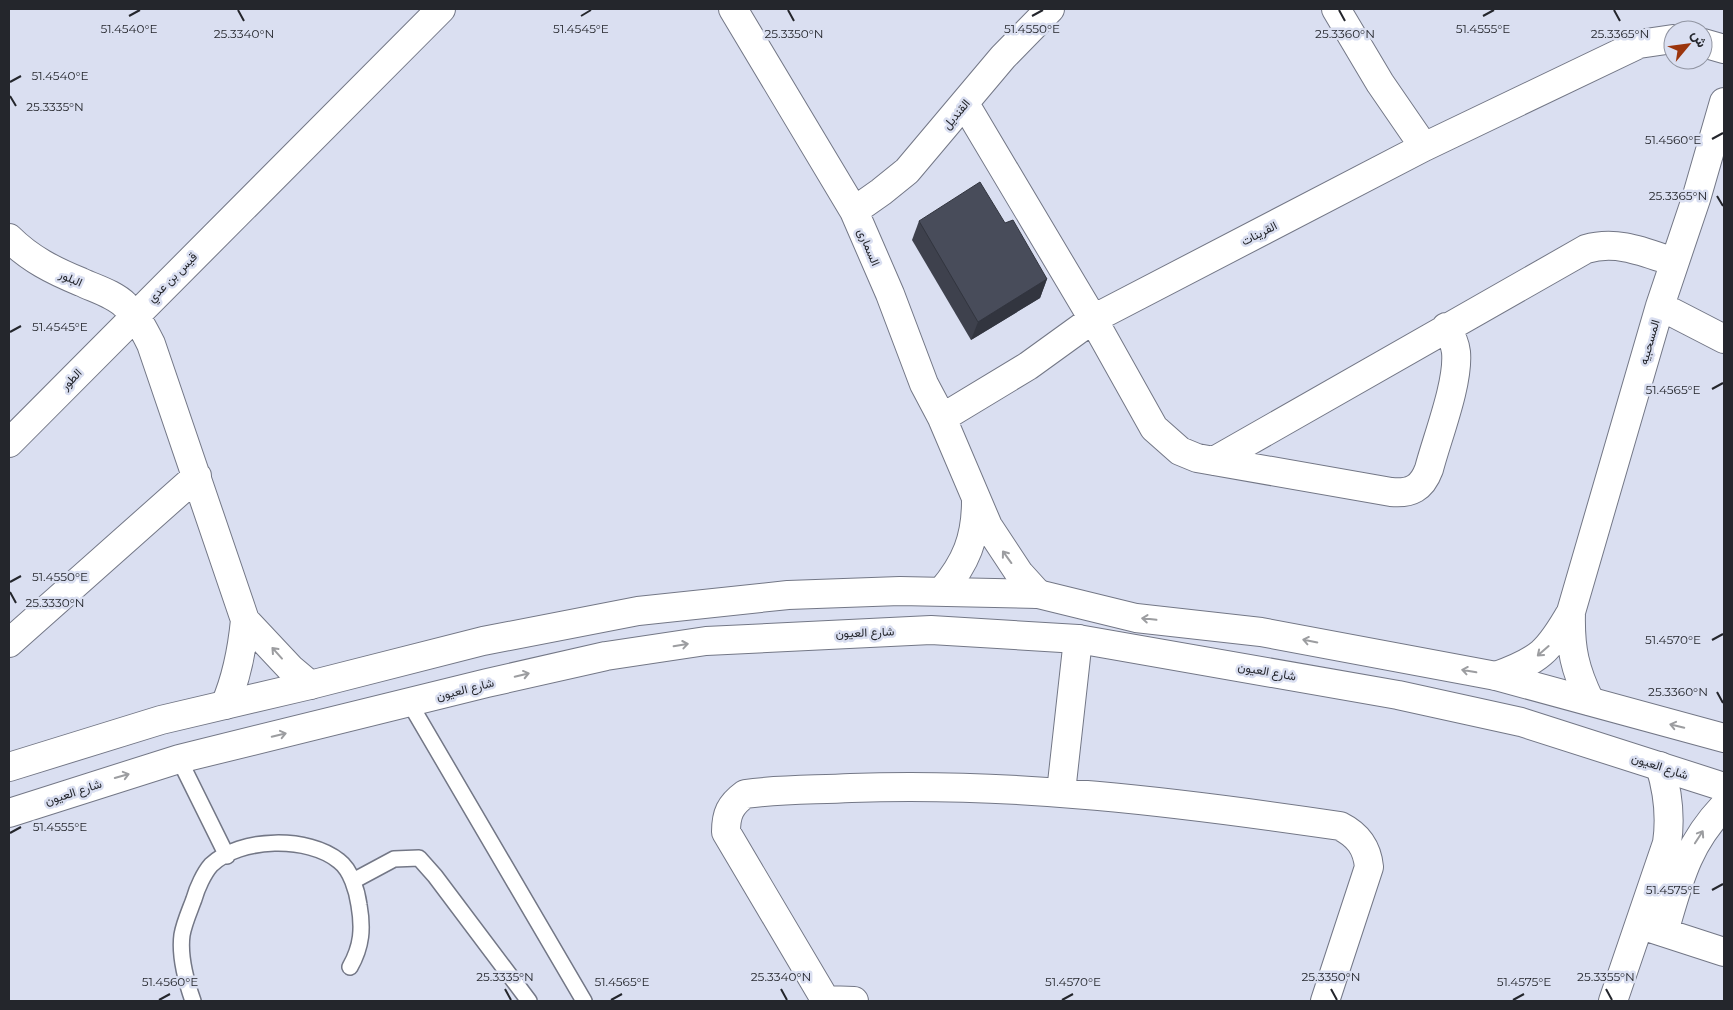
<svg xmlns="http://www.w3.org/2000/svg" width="1733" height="1010" viewBox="0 0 1733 1010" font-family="Montserrat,Vazirmatn,sans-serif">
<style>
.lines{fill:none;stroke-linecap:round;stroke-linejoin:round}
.service-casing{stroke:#737786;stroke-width:18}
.minor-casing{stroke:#737786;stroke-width:30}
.tertiary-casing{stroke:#737786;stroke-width:30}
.service{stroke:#fff;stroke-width:15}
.minor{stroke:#fff;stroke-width:28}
.tertiary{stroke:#fff;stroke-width:28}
.wall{fill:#3e414d}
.shaded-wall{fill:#32353f}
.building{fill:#484c5a;stroke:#32353f}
.oneway{stroke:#9c9da0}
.ticks{fill:none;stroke:#24262c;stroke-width:2}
.labels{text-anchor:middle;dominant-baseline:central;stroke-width:5;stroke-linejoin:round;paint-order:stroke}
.street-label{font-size:12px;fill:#24262c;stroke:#dadff1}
.ticks-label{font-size:12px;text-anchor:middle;fill:#24262c;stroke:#dadff1;stroke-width:5;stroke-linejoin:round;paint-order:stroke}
</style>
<rect width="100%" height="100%" fill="#dadff1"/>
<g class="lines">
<g class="service-casing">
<path id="service" d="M 409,702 L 584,1001
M 179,759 L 227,856
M 353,881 L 394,859 L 419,858 L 435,876 L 529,1001
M 193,1001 C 186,981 179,957 182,935 C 184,923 190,910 194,899 C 197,888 204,873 211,865 C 240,837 309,836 339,861 C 351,870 357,891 359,905 C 363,928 362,946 350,967"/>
</g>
<g class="minor-casing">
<path id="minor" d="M 733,9 L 854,211 L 890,294 L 924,384 L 942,418 L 988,526 L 1019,573 L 1038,594
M 1336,9 L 1380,83 L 1424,147
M 1703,43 L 1724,49
M 965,104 L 1093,319 L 1154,428 L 1180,451 L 1197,458 L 1214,461 L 1391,492 C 1411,494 1422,488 1429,469 C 1437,438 1459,383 1456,352 C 1455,343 1451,335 1446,327
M 854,211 L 881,192 L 907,171 L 1003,57 L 1050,9
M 9,238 C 30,259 54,271 81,282 C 96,289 114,294 125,305 C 137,316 144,330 151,344 L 245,620 C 242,651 237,677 225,705
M 1660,306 L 1724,339
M 942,418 L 1028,366 L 1093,319 L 1424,147 L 1639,44 L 1673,39
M 9,443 L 441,9
M 1214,461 L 1586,249 C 1617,240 1644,252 1674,262
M 942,591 C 966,563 976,538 976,501
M 1571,613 C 1570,649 1575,670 1590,701
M 245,620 L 291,669 L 310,685
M 9,643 L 197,476
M 1496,676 C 1540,660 1548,652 1571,612 L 1660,306 L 1696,199 L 1724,102
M 1061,792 L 1078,639
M 1647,927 L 1724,952
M 1664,932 C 1679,881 1686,846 1724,806
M 826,1000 L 854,1001
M 826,1001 L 726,832 C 726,814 730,805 745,794 C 780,789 815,790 851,788 C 1015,782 1177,802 1340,826 C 1358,835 1367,847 1369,867 L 1325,1001
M 1613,1001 L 1667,843 C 1671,816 1668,792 1660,766"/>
</g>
<g class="tertiary-casing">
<path id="tertiary" d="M 9,767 L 161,720 L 310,685 L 483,641 L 638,611 L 788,595 L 900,591 L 1038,594 L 1136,618 L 1261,632 L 1496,676 L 1724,738
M 9,813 L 179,759 L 487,683 L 606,656 L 706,641 L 931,630 L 1078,639 L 1398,695 L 1521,722 L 1724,787"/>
</g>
<use href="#service" class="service"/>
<use href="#minor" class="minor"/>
<use href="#tertiary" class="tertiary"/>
</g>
<path class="wall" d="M 919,221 L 1005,223 L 1047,279 L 1040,298 L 971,340 L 912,240 Z"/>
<path class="shaded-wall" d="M 1047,279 L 1040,298 L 971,340 L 978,322 Z"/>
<path class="building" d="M 980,182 L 1005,223 L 1013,220 L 1047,279 L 978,322 L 919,221 Z"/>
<defs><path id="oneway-shaft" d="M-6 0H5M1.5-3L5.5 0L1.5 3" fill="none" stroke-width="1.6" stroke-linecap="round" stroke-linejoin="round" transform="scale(1.25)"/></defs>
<g class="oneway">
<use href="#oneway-shaft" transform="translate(1007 557) rotate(-126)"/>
<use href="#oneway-shaft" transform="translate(1149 619) rotate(-174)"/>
<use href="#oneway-shaft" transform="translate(1310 641) rotate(-169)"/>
<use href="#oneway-shaft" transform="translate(681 645) rotate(-9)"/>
<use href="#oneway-shaft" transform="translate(1543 651) rotate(139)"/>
<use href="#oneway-shaft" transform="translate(277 653) rotate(-132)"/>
<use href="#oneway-shaft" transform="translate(1469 671) rotate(-170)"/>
<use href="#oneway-shaft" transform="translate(522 675) rotate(-13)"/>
<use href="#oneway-shaft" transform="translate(1677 726) rotate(-166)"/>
<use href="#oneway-shaft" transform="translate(279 735) rotate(-14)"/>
<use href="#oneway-shaft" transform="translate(122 776) rotate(-16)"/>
<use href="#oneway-shaft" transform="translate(1699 837) rotate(-57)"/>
</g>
<path class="ticks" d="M 238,10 L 244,21M 788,10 L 794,21M 1339,10 L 1345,21M 1614,10 L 1620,21M 129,16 L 140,10M 581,16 L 591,10M 1032,16 L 1043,10M 1483,16 L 1494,10M 10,82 L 21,76M 10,96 L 16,106M 1712,139 L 1723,133M 1717,196 L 1723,206M 10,332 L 21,326M 1712,389 L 1723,383M 10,582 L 21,576M 10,592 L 16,603M 1712,640 L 1723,634M 1717,692 L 1723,703M 10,833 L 21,827M 1712,890 L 1723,884M 505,989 L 511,1000M 781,989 L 787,1000M 1331,989 L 1337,1000M 1606,989 L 1612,1000M 159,1000 L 170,994M 611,1000 L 622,994M 1062,1000 L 1073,994M 1513,1000 L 1524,994"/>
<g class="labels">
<g class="street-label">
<text transform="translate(956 114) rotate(-50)">القنديل</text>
<text transform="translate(1259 233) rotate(-27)">القرينات</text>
<text transform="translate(869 247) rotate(67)">السمارى</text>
<text transform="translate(172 277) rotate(-45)">قيس بن عدي</text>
<text transform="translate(71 278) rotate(24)">البلور</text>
<text transform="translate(1649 342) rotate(-74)">المسحبيه</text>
<text transform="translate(71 379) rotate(-46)">الطور</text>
<text transform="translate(865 632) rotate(-2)">شارع العيون</text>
<text transform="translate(1267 671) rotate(10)">شارع العيون</text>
<text transform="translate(465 689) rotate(-14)">شارع العيون</text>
<text transform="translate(1660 766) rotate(18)">شارع العيون</text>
<text transform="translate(73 792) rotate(-18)">شارع العيون</text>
</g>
</g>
<g class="ticks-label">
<text x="129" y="33">51.4540°E</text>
<text x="1032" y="33">51.4550°E</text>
<text x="1483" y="33">51.4555°E</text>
<text x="581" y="33">51.4545°E</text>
<text x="244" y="38">25.3340°N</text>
<text x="794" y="38">25.3350°N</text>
<text x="1345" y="38">25.3360°N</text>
<text x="1620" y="38">25.3365°N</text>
<text x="60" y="80">51.4540°E</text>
<text x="55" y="111">25.3335°N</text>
<text x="1673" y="144">51.4560°E</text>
<text x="1678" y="200">25.3365°N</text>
<text x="60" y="331">51.4545°E</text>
<text x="1673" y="394">51.4565°E</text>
<text x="60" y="581">51.4550°E</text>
<text x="55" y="607">25.3330°N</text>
<text x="1673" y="644">51.4570°E</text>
<text x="1678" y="696">25.3360°N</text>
<text x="60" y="831">51.4555°E</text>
<text x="1673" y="894">51.4575°E</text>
<text x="505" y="981">25.3335°N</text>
<text x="781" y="981">25.3340°N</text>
<text x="1331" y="981">25.3350°N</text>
<text x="1606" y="981">25.3355°N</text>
<text x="170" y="986">51.4560°E</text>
<text x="622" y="986">51.4565°E</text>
<text x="1073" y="986">51.4570°E</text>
<text x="1524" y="986">51.4575°E</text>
</g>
<rect width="1733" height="1010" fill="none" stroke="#24262c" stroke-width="20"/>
<g transform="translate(1688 45) rotate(61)"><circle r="24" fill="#dadff1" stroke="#9195a2"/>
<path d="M0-4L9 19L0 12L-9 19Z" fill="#9b350d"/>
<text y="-8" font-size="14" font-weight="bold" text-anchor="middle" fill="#24262c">ش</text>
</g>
</svg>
